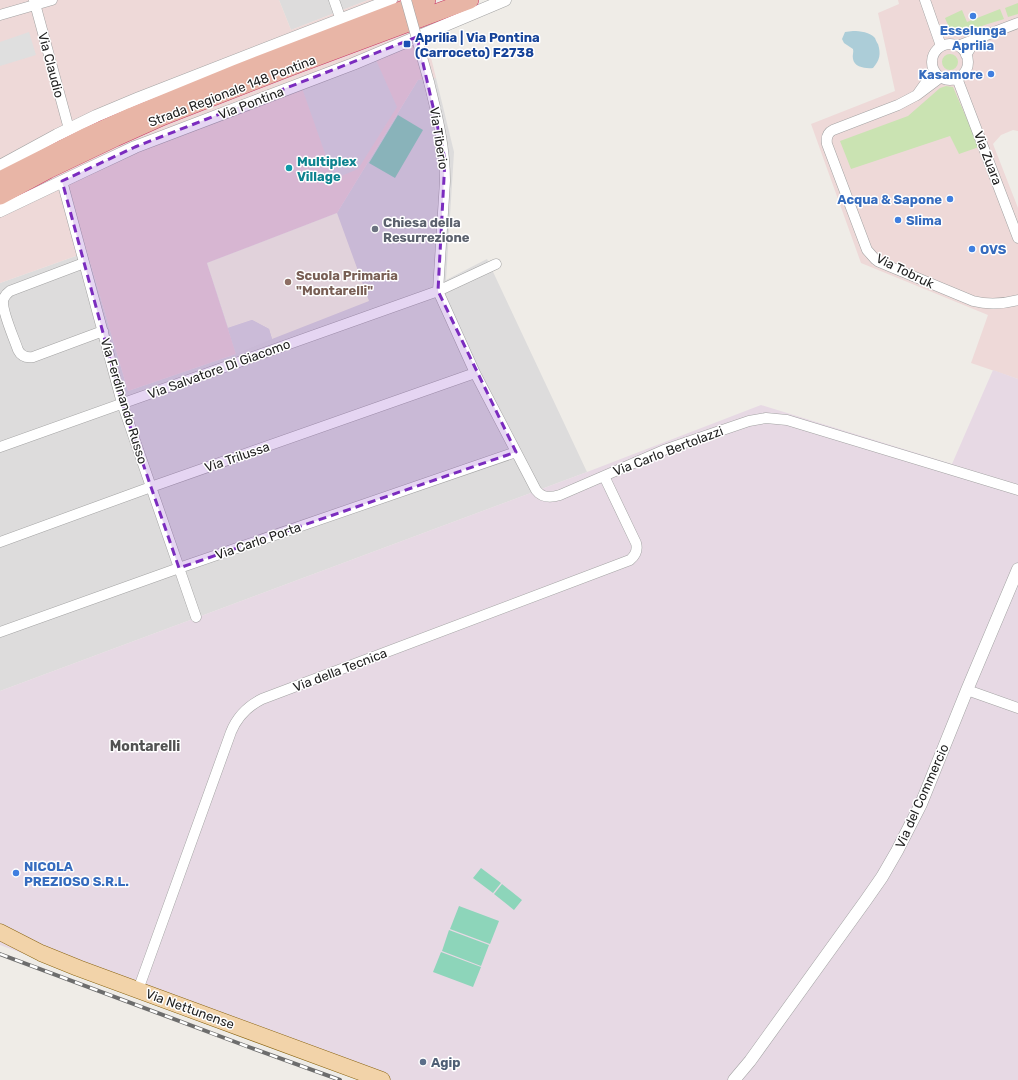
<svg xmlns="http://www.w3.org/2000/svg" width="1018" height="1080" viewBox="0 0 1018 1080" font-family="Rubik,sans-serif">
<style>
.residential{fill:#dddcdc}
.commercial{fill:#eed9d8}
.industrial{fill:#e7d9e4}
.education{fill:#fbfce3}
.grass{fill:#cae3b2}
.pitch{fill:#8dd5ba}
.parking{fill:#dfdfdf}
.water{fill:#accdd8}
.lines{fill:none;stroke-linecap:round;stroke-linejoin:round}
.minor-casing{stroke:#a3a3a3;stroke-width:11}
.tertiary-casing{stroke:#a3a3a3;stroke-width:13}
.primary-casing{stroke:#8a6411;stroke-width:17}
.trunk-casing{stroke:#c83968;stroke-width:18}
.minor{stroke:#fff;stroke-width:10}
.tertiary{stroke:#fff;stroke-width:12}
.primary{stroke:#f2d3a9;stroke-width:16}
.trunk{stroke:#e8b5a6;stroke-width:17}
.rail-casing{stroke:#6d6d6d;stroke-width:4}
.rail{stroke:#fff;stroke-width:2.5;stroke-dasharray:8;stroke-linecap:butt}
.minor-bridge-casing{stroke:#a3a3a3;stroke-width:11;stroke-linecap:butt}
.minor-bridge{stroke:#fff;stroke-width:10}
.marked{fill:#7b2cbf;fill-opacity:0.2;stroke:#7b2cbf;stroke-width:3;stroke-dasharray:8 5;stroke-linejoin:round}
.shop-dot{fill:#3f7fe0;stroke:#fff;stroke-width:1.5}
.transit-dot{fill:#1a4fb4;stroke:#fff;stroke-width:1.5}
.culture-dot{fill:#0f9aa8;stroke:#fff;stroke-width:1.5}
.worship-dot{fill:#6b7280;stroke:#fff;stroke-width:1.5}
.education-dot{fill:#8d6e63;stroke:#fff;stroke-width:1.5}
.service-dot{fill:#5c6f8a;stroke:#fff;stroke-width:1.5}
.labels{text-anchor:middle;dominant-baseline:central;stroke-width:3;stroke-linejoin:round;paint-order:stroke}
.shop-label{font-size:13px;font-weight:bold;fill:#366cbe;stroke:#fff;text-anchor:start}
.transit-label{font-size:13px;font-weight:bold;fill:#164399;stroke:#fff;text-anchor:start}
.street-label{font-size:13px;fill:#1f1f1f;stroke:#fff}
.culture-label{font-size:13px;font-weight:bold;fill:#0d838f;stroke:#fff;text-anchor:start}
.worship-label{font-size:13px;font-weight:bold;fill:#5b616d;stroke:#fff;text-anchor:start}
.education-label{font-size:13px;font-weight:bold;fill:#785e54;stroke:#fff;text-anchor:start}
.service-label{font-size:13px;font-weight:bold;fill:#4e5e75;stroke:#fff;text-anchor:start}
.neighbourhood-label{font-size:14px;font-weight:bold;fill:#525252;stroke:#fff}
</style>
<rect width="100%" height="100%" fill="#efece7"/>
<path class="residential" d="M 279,0 L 368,0 L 291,30 Z
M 436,78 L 454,152 L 446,280 L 487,259 L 587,472 L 0,691 L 0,283 L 87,252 L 128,391 L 236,354 L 207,263 L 337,213 L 418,80 Z"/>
<path class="commercial" d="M 0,0 L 279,0 L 291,30 L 368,0 L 417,0 L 436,78 L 418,80 L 337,213 L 207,263 L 236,354 L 128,391 L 87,252 L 0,283 Z
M 898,0 L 1018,0 L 1018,131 L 1013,130 L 1001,135 L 993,144 L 1018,208 L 1018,379 L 971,363 L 988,315 L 861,263 L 811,124 L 895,91 L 878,13 L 899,4 Z"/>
<path class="industrial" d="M 993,370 L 1018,379 L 1018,1080 L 366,1080 L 0,945 L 0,691 L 587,472 L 761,405 L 952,464 Z"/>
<path class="education" d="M 337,213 L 369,301 L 272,339 L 269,329 L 252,320 L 228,328 L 207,263 Z"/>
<path class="grass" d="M 1018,3 L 1018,14 L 1008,17 L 1005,8 Z
M 1000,9 L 1004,19 C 995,22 982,25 974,30 C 956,41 952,35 945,18 L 962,10 L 967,22 Z
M942 62a8 8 0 1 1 16 0a8 8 0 1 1-16 0Z
M 946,86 L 953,87 L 979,147 L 959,154 L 950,136 L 851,169 L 840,141 L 908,116 L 940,88 Z"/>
<path class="pitch" d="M 398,115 L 423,130 L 395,178 L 369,163 Z
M 481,868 L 501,883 L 493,893 L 473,878 Z
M 502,884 L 522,900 L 514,910 L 494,894 Z
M 459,906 L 499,921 L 490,944 L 450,929 Z
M 449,930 L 489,945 L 481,966 L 442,951 Z
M 441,952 L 481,967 L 473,987 L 433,972 Z"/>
<path class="parking" d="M 29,32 L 36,55 L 0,66 L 0,42 Z
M 376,60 L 397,107 L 358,169 L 334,179 L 302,88 Z
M 252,320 L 269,329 L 272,339 L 236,354 L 228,328 Z"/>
<path class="water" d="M 853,31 C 860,31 870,32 875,38 C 875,38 877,43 878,44 C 881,54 880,60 873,68 C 866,69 854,67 853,59 C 852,55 854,52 853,49 L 844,43 L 842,39 L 845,32 Z"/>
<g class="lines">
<g class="minor-casing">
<path id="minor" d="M 34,0 L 69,129
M 334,0 L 341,20
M 925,0 L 941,46
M 0,15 L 52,0
M 976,39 L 1018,23
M932 62a18 18 0 1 1 36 0a18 18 0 1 1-36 0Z
M 958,46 L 976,39 L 966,55
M 934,71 L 917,95 L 941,77
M 957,78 L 1018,238
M 429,82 C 437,115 445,146 445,181 L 438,291 L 475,373 L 536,490 C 542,498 550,498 560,495 L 664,450 L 749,421 L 766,418 L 787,420 L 1018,490
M 917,95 L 898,105 L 833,130 C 827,133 826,138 827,144 L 867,250 L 875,259 L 879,262 L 973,301 C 989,305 1003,304 1018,300
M 62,181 L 122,403 L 196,617
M 84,263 L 10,291 C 6,294 4,296 3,301 C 2,312 14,338 18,350 C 21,356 26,358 33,357 L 103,331
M 0,447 L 438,291 L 496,264
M 0,542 L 151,487 L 475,373
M 0,632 L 179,568 L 516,452
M 967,690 L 1018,708
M 138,990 L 231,732 C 237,717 248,706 262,699 L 630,560 C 636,555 638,550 636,543 L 604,476"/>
</g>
<g class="tertiary-casing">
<path id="tertiary" d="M 0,166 L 57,135 L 96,116 L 139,98 L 391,0
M 0,211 L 84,171 L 135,147 L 353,64 L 505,0
M 734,1080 L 750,1061 L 866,900 L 882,877 L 897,851 L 921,804 L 967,690 L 1018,569"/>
</g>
<g class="primary-casing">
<path id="primary" d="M 0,932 L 41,953 L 78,968 L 382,1080"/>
</g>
<g class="trunk-casing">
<path id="trunk" d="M 0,180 L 85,137 L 132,116 L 237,73 L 427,0
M 0,196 L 48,170 L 115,138 L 164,116 L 293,66 L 470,0"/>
</g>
<use href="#minor" class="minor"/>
<use href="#tertiary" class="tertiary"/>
<use href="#primary" class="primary"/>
<use href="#trunk" class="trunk"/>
<g class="rail-casing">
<path id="rail" d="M 0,954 L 246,1046 L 340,1080"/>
</g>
<use href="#rail" class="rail"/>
<g class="minor-bridge-casing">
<path id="minor-bridge" d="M 406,0 L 429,82"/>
</g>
<use href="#minor-bridge" class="minor-bridge"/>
</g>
<path class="marked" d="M 417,37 L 445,159 L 438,291 L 516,452 L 179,568 L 122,403 L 62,181 L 135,147 Z"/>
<g class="shop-dot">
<circle cx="973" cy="16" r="4"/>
<circle cx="991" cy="74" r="4"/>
<circle cx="950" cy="199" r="4"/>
<circle cx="898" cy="220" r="4"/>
<circle cx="972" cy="249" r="4"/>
<circle cx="16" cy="873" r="4"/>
</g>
<rect class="transit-dot" x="403" y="40" width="8" height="8" rx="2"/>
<circle class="culture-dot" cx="289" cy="168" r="4"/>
<circle class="worship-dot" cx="375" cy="229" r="4"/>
<circle class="education-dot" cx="288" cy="282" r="4"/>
<circle class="service-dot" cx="423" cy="1062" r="4"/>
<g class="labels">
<g class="shop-label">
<text x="973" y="30" text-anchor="middle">Esselunga<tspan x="973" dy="15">Aprilia</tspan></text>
<text x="983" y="74" text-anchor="end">Kasamore</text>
<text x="942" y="199" text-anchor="end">Acqua &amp; Sapone</text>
<text x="906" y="220">Slima</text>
<text x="980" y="249">OVS</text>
<text x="24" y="866">NICOLA<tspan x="24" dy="15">PREZIOSO S.R.L.</tspan></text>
</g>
<g class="transit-label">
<text x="415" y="37">Aprilia | Via Pontina<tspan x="415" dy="15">(Carroceto) F2738</tspan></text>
</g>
<g class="street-label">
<text transform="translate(51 65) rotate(75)">Via Claudio</text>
<text transform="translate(232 91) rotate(-21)">Strada Regionale 148 Pontina</text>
<text transform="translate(251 103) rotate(-21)">Via Pontina</text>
<text transform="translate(439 138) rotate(81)">Via Tiberio</text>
<text transform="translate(988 158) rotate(69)">Via Zuara</text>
<text transform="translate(905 271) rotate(26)">Via Tobruk</text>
<text transform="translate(219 369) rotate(-20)">Via Salvatore Di Giacomo</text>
<text transform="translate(124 401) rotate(73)">Via Ferdinando Russo</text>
<text transform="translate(668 451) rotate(-21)">Via Carlo Bertolazzi</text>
<text transform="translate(237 457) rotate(-19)">Via Trilussa</text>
<text transform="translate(258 541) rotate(-19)">Via Carlo Porta</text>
<text transform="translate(340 670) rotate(-21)">Via della Tecnica</text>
<text transform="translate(922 796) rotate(-66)">Via del Commercio</text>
<text transform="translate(190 1009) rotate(20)">Via Nettunense</text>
</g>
<g class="culture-label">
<text x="297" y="161">Multiplex<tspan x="297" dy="15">Village</tspan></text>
</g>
<g class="worship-label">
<text x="383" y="222">Chiesa della<tspan x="383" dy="15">Resurrezione</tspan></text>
</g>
<g class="education-label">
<text x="296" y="275">Scuola Primaria<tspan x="296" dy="15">"Montarelli"</tspan></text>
</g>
<g class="service-label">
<text x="431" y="1062">Agip</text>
</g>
<g class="neighbourhood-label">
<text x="145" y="746">Montarelli</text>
</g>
</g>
</svg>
